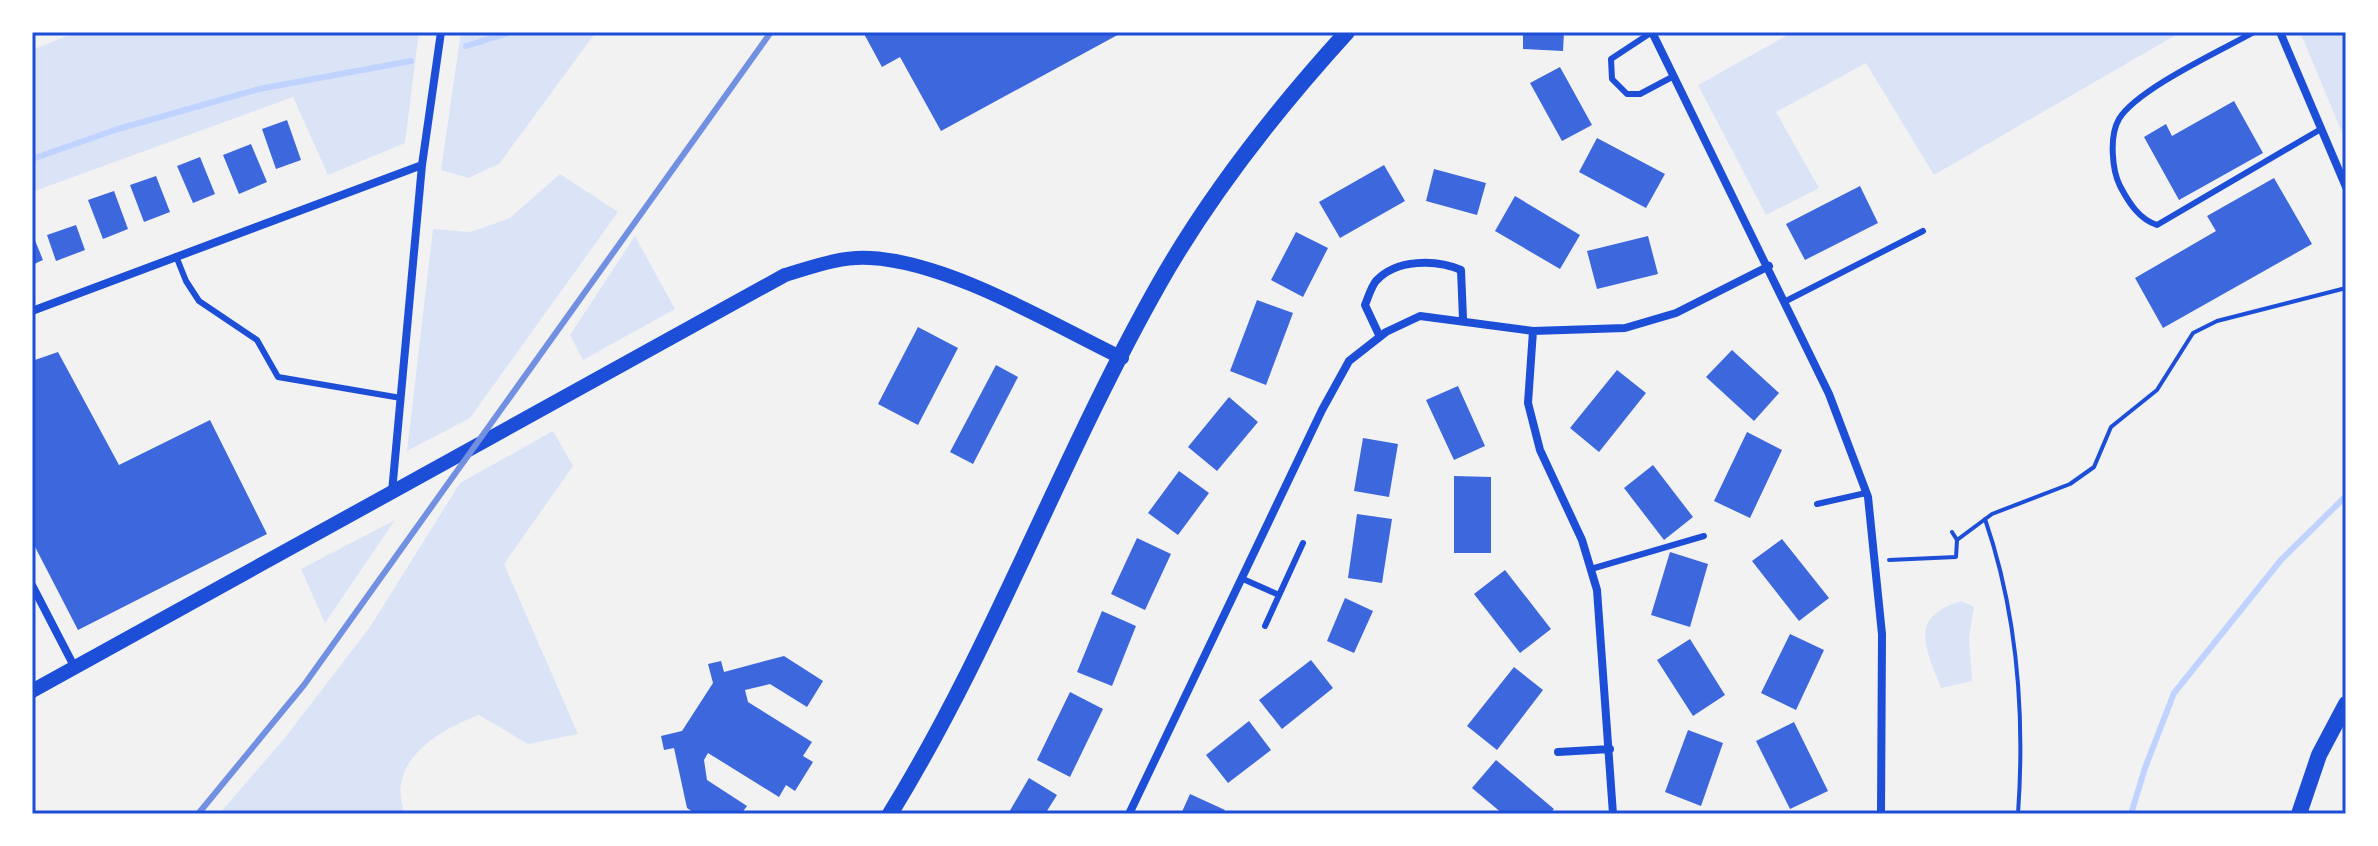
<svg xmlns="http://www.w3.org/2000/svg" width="2378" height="846" viewBox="0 0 2378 846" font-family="Roboto,sans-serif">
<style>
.green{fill:#dbe4f7}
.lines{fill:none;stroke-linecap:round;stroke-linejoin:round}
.stream{stroke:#bfd3fe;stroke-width:6}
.building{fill:#3d67dc}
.path{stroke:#1d4ed8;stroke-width:4}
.service{stroke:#1d4ed8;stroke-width:6}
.minor{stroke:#1d4ed8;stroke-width:8}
.tertiary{stroke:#1d4ed8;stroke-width:14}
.secondary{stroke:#1d4ed8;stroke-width:16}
.rail{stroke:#7290e2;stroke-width:6}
.neatline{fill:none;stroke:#1d4ed8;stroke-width:3}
</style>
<rect width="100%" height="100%" fill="#f2f2f2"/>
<path class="green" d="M 76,32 L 321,32 L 325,36 L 333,32 L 419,32 L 405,143 L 328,175 L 293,97 L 32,192 L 32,50 Z
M 461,32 L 596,32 L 499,164 L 468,178 L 441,170 Z
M 1793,32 L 2181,32 L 1934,175 L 1866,63 L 1776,112 L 1819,188 L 1766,215 L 1698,85 Z
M 2300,32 L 2346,32 L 2346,142 Z
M 560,174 L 618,212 L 470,418 L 407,451 L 433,229 L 471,232 L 510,218 Z
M 635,236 L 675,309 L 583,360 L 570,335 Z
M 553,431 L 573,466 L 504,564 L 578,734 L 528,744 L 479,715 C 436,731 385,763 405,814 L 219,814 L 284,739 L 370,627 L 460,483 Z
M 395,520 L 325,623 L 301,569 Z
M 1961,601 L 1974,607 L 1969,637 L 1972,681 L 1941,688 C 1926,648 1907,618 1961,601 Z"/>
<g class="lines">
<path class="stream" d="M 466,46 L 511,32
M 32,159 L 118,129 L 259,89 L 411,61
M 2131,814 L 2145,768 L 2174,693 L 2281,560 L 2346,496"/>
</g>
<path class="building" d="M 863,32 L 1123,32 L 941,131 L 900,57 L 882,67 Z
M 1523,32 L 1564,32 L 1563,51 L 1523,49 Z
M 1560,67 L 1592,125 L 1562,141 L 1530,83 Z
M 2234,101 L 2263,153 L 2179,200 L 2144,137 L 2166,124 L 2172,136 Z
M 287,120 L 301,160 L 276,169 L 262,129 Z
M 1597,138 L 1665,174 L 1646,208 L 1579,172 Z
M 251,144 L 267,182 L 239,194 L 223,155 Z
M 200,157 L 215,194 L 193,203 L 177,166 Z
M 1384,165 L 1405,201 L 1340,238 L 1319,202 Z
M 1434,169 L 1486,183 L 1477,215 L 1426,201 Z
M 156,176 L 170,212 L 144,222 L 130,185 Z
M 2274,178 L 2312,244 L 2163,328 L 2135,278 L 2216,231 L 2207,216 Z
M 1860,186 L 1878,223 L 1805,260 L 1786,224 Z
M 114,191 L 128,229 L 103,239 L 88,200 Z
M 1515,196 L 1580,235 L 1560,269 L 1495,231 Z
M 76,225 L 85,250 L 56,261 L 47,235 Z
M 1296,232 L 1328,248 L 1303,297 L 1271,280 Z
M 32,233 L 43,260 L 32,265 Z
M 1648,236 L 1658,274 L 1597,289 L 1587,251 Z
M 1257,300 L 1293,313 L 1266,385 L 1230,371 Z
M 918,327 L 958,348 L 918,425 L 878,404 Z
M 1732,350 L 1779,393 L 1754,421 L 1706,377 Z
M 58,352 L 119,465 L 210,420 L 267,534 L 78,630 L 32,541 L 32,361 Z
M 996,365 L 1018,377 L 973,464 L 950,452 Z
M 1617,370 L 1646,393 L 1599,452 L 1570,428 Z
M 1458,386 L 1485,446 L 1454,460 L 1426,400 Z
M 1229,397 L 1258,422 L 1217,471 L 1188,447 Z
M 1747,432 L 1782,450 L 1750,518 L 1714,501 Z
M 1363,438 L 1398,444 L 1389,497 L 1354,491 Z
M 1653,465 L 1693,517 L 1664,540 L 1624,488 Z
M 1179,471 L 1209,493 L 1178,535 L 1148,513 Z
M 1454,476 L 1491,477 L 1491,553 L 1454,553 Z
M 1357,514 L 1392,519 L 1382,583 L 1348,578 Z
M 1137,538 L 1171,554 L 1145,610 L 1111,594 Z
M 1782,539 L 1829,598 L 1799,621 L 1752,561 Z
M 1670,552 L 1708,564 L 1690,627 L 1651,615 Z
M 1505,570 L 1551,629 L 1520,653 L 1474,594 Z
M 1345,598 L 1373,611 L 1354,653 L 1327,641 Z
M 1102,611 L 1136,626 L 1112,686 L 1077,672 Z
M 1790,634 L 1824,650 L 1796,710 L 1761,693 Z
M 1690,639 L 1725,695 L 1693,716 L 1657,660 Z
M 784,656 L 823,681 L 807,707 L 770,684 L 745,690 L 748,702 L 812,742 L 803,756 L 813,762 L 795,791 L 786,785 L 779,797 L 708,753 L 704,760 L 707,780 L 747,806 L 741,814 L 696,814 L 687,808 L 674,748 L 664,750 L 661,736 L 682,731 L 713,683 L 708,664 L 721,661 L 724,672 Z
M 1311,660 L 1333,688 L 1282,729 L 1259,700 Z
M 1514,667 L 1543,690 L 1497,750 L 1467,726 Z
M 1070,692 L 1103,709 L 1070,777 L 1037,760 Z
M 1249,721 L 1271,750 L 1228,783 L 1206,755 Z
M 1794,722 L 1828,791 L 1790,809 L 1756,741 Z
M 1688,730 L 1723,743 L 1701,806 L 1665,792 Z
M 1496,760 L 1554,809 L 1549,814 L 1503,814 L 1472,788 Z
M 1029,778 L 1057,795 L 1045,814 L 1008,814 Z
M 1190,794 L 1225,810 L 1223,814 L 1181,814 Z"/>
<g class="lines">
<path class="path" d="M 1985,519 C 2018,615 2025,714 2018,814
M 1957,540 L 1992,514 L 2070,484 L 2094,467 L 2111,427 L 2157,390 L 2193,333 L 2217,321 L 2346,288
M 1889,560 L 1956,557 L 1957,540 L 1952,532"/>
<path class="service" d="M 1652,32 L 1611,59 L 1612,79 L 1627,94 L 1640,94 L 1674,76
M 2254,32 C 2222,50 2137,89 2119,119 C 2109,136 2112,170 2120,186 C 2129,203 2139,219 2157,225 L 2321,129
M 176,256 L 186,281 L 199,301 L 257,340 L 278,377 L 401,398
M 1786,301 L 1923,231
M 1817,504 L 1866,493
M 1591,569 L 1704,536
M 1243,579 L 1279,595
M 1265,626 L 1303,543"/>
<path class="minor" d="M 1652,32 L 1829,394 L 1868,497 L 1882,634 L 1881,814
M 2280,32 L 2346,187
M 32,311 L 422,165
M 1533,331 L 1528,403 L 1540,450 L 1582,540 L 1597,590 L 1613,814
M 1380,337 L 1365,305 C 1368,298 1371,287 1376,281 C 1396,259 1436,259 1461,270 L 1463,319
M 392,492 L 422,165 L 441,32
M 32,585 L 75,668
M 1558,752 L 1610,749
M 1129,814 L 1322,410 L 1349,361 L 1386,332 L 1420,316 L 1533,331 L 1625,328 L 1676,313 L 1769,266"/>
<path class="tertiary" d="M 32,691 L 785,275 C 812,267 841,256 870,258 C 949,262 1050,323 1122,358"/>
<path class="secondary" d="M 890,814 C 994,645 1061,457 1159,284 C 1211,192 1276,110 1347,32
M 2299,814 L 2319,755 L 2346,704"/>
<path class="rail" d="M 198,814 L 304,685 L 771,32"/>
</g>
<rect width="2378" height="846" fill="none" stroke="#ffffff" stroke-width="68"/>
<rect x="34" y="34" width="2310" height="778" class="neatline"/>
</svg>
